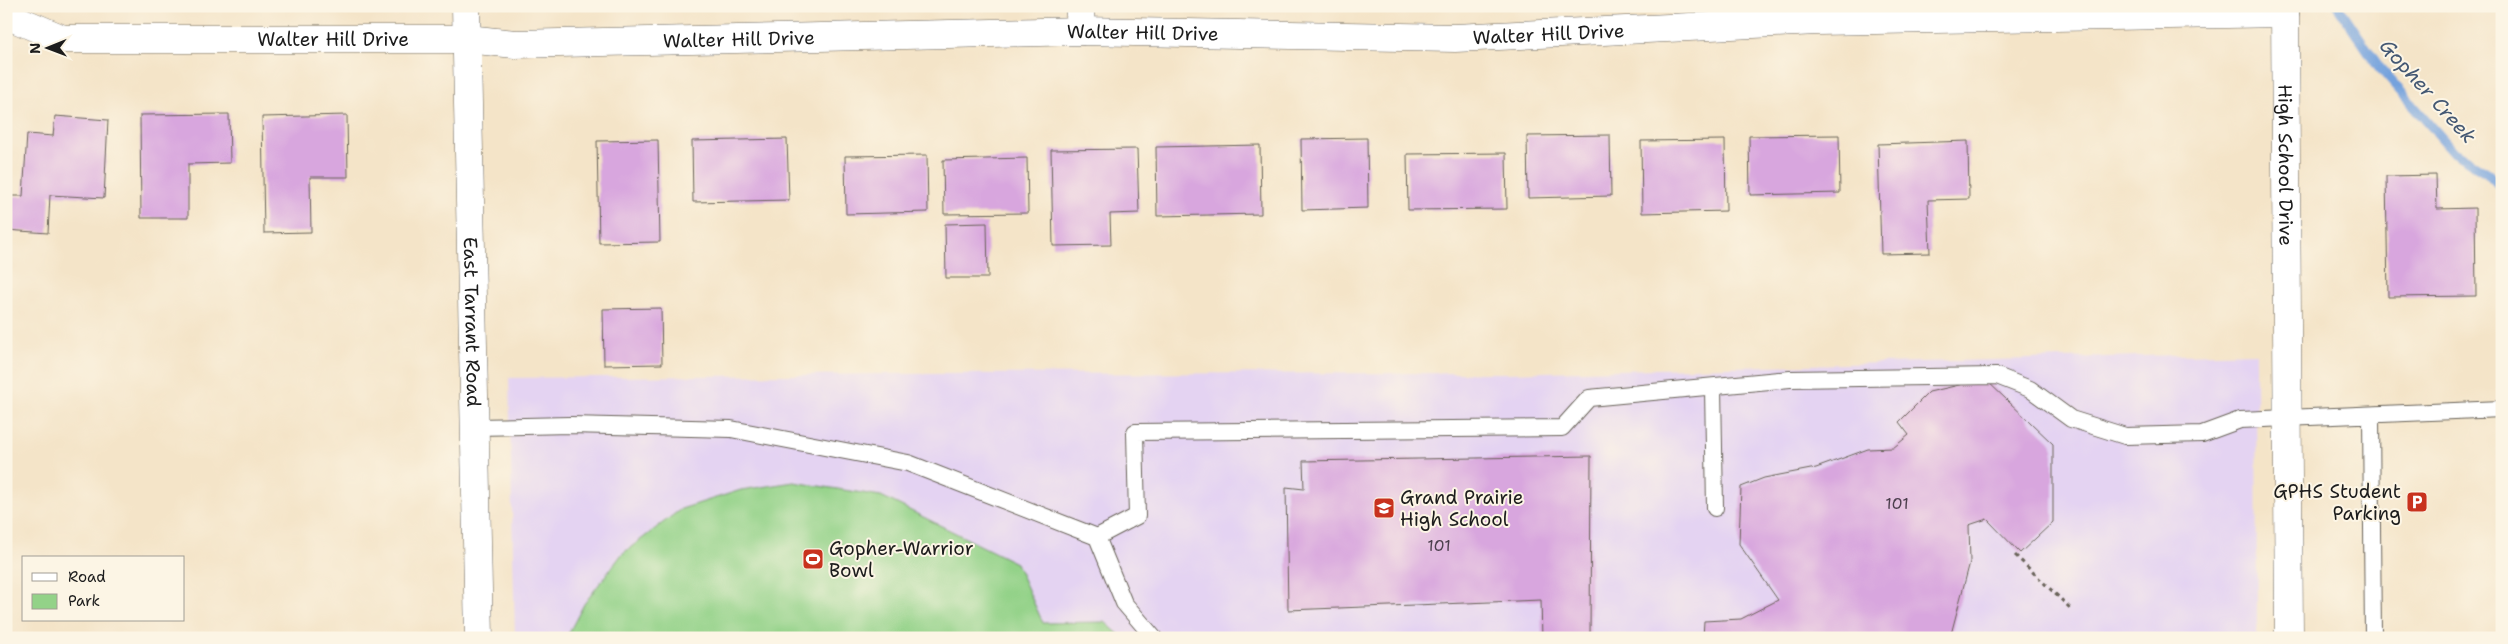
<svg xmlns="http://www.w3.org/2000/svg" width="2508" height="644" viewBox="0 0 2508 644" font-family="'Shantell Sans',sans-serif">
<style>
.built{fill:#e4d3f2}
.green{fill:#93d288;stroke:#587752}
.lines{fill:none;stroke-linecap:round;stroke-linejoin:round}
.stream{stroke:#74a2dd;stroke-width:10}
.building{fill:#d8a6de}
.service-casing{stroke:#686258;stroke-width:18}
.minor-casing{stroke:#686258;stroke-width:29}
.tertiary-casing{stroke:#686258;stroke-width:29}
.path{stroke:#686258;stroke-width:3;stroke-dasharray:4 4;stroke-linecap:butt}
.service{stroke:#fff;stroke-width:16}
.minor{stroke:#fff;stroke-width:28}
.tertiary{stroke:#fff;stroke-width:28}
.labels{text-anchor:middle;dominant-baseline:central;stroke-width:4;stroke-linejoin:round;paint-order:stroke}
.number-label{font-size:16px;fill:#4b3e4c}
.street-label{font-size:19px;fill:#1c1c1c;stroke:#fcf5e5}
.poi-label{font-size:19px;fill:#1c1c1c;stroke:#fcf5e5;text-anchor:start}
.water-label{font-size:20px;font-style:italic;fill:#445873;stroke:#fcf5e5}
</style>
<rect width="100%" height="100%" fill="#fcf5e5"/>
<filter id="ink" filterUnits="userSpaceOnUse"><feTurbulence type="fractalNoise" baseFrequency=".02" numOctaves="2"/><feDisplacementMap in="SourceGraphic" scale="10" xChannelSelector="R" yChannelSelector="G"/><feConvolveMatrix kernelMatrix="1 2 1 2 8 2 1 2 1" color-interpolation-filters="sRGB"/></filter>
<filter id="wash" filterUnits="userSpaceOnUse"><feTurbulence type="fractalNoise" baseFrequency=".0096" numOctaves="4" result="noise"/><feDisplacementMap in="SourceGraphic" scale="20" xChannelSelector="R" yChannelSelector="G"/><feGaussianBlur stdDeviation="1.12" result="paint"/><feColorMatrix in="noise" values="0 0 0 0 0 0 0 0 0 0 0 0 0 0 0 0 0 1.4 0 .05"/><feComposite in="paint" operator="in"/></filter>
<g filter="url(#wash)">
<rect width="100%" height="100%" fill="#f4e4c8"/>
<path class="built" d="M 2256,353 L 2257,638 L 515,638 L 509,378 L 896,374 L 1508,373 Z"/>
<path class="green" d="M 794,482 L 881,496 L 1016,563 L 1043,623 L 1105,622 L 1123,638 L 566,638 L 584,604 L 622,554 L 681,509 L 741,490 Z"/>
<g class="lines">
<path class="stream" d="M 2338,6 L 2379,67 L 2455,153 L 2488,173 L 2502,188"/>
</g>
<g id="blocks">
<path class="building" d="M 229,114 L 230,163 L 188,164 L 188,218 L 141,218 L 140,115 Z
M 347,115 L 348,177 L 310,177 L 311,232 L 264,233 L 262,117 Z
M 55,116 L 108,120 L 104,198 L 50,195 L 48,233 L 6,230 L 6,196 L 23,196 L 27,134 L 53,136 Z
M 1610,135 L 1611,196 L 1528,198 L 1527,136 Z
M 1839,135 L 1840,193 L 1750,195 L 1749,136 Z
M 1367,138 L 1368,208 L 1302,210 L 1301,139 Z
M 787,139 L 789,200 L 693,202 L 692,141 Z
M 658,140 L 660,242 L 599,243 L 597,141 Z
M 1725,140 L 1726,211 L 1642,213 L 1641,141 Z
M 1968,141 L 1969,199 L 1928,200 L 1930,253 L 1881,254 L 1878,144 Z
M 1260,145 L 1261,214 L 1157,216 L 1156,147 Z
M 1137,149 L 1139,213 L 1110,214 L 1111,245 L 1053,246 L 1051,150 Z
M 1506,153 L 1507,209 L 1408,210 L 1407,154 Z
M 927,155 L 928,212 L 846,214 L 845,156 Z
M 1027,158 L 1028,213 L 944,214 L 943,160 Z
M 2436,175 L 2437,209 L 2475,208 L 2476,296 L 2388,297 L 2386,176 Z
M 987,223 L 988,278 L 946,278 L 945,224 Z
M 661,308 L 662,364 L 604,365 L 603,309 Z
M 1985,379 L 2053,444 L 2053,522 L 2020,553 L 1987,519 L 1969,525 L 1970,562 L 1950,638 L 1703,638 L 1704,621 L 1741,619 L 1778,600 L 1739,544 L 1741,487 L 1764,478 L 1816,468 L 1868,449 L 1893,448 L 1909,435 L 1899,422 L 1929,392 Z
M 1591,456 L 1590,638 L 1542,638 L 1541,600 L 1288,610 L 1286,487 L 1304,489 L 1303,461 Z"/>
</g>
</g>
<g filter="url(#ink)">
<use href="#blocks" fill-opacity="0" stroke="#686258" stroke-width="1"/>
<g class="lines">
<g class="service-casing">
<path id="service" d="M 1713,388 L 1715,508
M 2371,415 L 2373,638
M 475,427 L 570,425 L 731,429 L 908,463 L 1097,537 L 1124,603 L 1154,638
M 1097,537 L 1137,516 L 1135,432 L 1562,428 L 1589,398 L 1790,379 L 1997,376 L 2030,389 L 2071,419 L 2125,436 L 2202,434 L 2240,420 L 2502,409"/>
</g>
<g class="minor-casing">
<g id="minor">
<path d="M 1079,6 L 1082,31"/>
<path id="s1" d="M 2285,6 L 2289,638"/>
<path id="s2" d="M 6,15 L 63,39 L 467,39 L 515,44 L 1082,31 L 1455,38 L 1817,21 L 2285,13"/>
</g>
</g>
<g class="tertiary-casing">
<g id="tertiary">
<path id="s3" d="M 466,6 L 479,638"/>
</g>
</g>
<path class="path" d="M 2015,555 L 2072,610"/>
<use href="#service" class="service"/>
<use href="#minor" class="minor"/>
<use href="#tertiary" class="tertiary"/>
</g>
</g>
<defs>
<g id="parking-square" transform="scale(1.125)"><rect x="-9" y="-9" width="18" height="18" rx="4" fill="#c8321e" stroke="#fcf5e5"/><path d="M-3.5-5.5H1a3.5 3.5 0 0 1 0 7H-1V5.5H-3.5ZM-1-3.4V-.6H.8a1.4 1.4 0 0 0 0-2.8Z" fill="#fff"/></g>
<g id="school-square" transform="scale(1.125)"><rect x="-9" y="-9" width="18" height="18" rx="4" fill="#c8321e" stroke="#fcf5e5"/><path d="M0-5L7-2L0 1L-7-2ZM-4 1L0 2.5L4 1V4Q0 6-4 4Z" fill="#fff"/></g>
<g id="stadium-square" transform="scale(1.125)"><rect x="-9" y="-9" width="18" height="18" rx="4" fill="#c8321e" stroke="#fcf5e5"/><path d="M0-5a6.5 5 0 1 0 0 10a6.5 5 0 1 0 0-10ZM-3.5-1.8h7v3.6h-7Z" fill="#fff"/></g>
</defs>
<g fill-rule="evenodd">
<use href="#parking-square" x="2417" y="502"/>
<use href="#school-square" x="1384" y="508"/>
<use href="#stadium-square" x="813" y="559"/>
</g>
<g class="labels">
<g class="number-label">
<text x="1897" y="503">101</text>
<text x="1439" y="545">101</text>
</g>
<g class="street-label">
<text stroke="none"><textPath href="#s2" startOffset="1142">Walter Hill Drive</textPath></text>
<text stroke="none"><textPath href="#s2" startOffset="1548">Walter Hill Drive</textPath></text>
<text stroke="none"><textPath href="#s2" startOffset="332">Walter Hill Drive</textPath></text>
<text stroke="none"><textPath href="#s2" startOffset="738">Walter Hill Drive</textPath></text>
<text stroke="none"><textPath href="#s1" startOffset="159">High School Drive</textPath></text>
<text stroke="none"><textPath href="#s3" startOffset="316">East Tarrant Road</textPath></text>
</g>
<g class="poi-label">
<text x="2401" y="491" text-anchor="end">GPHS Student<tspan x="2401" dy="22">Parking</tspan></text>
<text x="1400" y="497">Grand Prairie<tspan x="1400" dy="22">High School</tspan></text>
<text x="829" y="548">Gopher-Warrior<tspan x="829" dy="22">Bowl</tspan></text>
</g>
<g class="water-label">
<text transform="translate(2428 91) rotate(48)">Gopher Creek</text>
</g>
</g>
<rect width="2508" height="644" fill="none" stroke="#fcf5e5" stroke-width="25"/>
<rect x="22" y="556" width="162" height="65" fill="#fcf5e5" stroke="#a29e95"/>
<rect x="32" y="573" width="25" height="8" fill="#ffffff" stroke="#a29e95"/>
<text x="68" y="582" font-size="15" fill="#1c1c1c">Road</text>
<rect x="32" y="594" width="25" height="15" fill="#93d288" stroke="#a29e95"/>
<text x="68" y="606" font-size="15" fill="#1c1c1c">Park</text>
<g transform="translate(48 48) rotate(269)" stroke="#fcf5e5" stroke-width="4" paint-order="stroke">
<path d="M0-4L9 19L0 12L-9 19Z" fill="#1c1c1c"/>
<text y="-8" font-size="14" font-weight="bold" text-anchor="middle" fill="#1c1c1c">N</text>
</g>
</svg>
